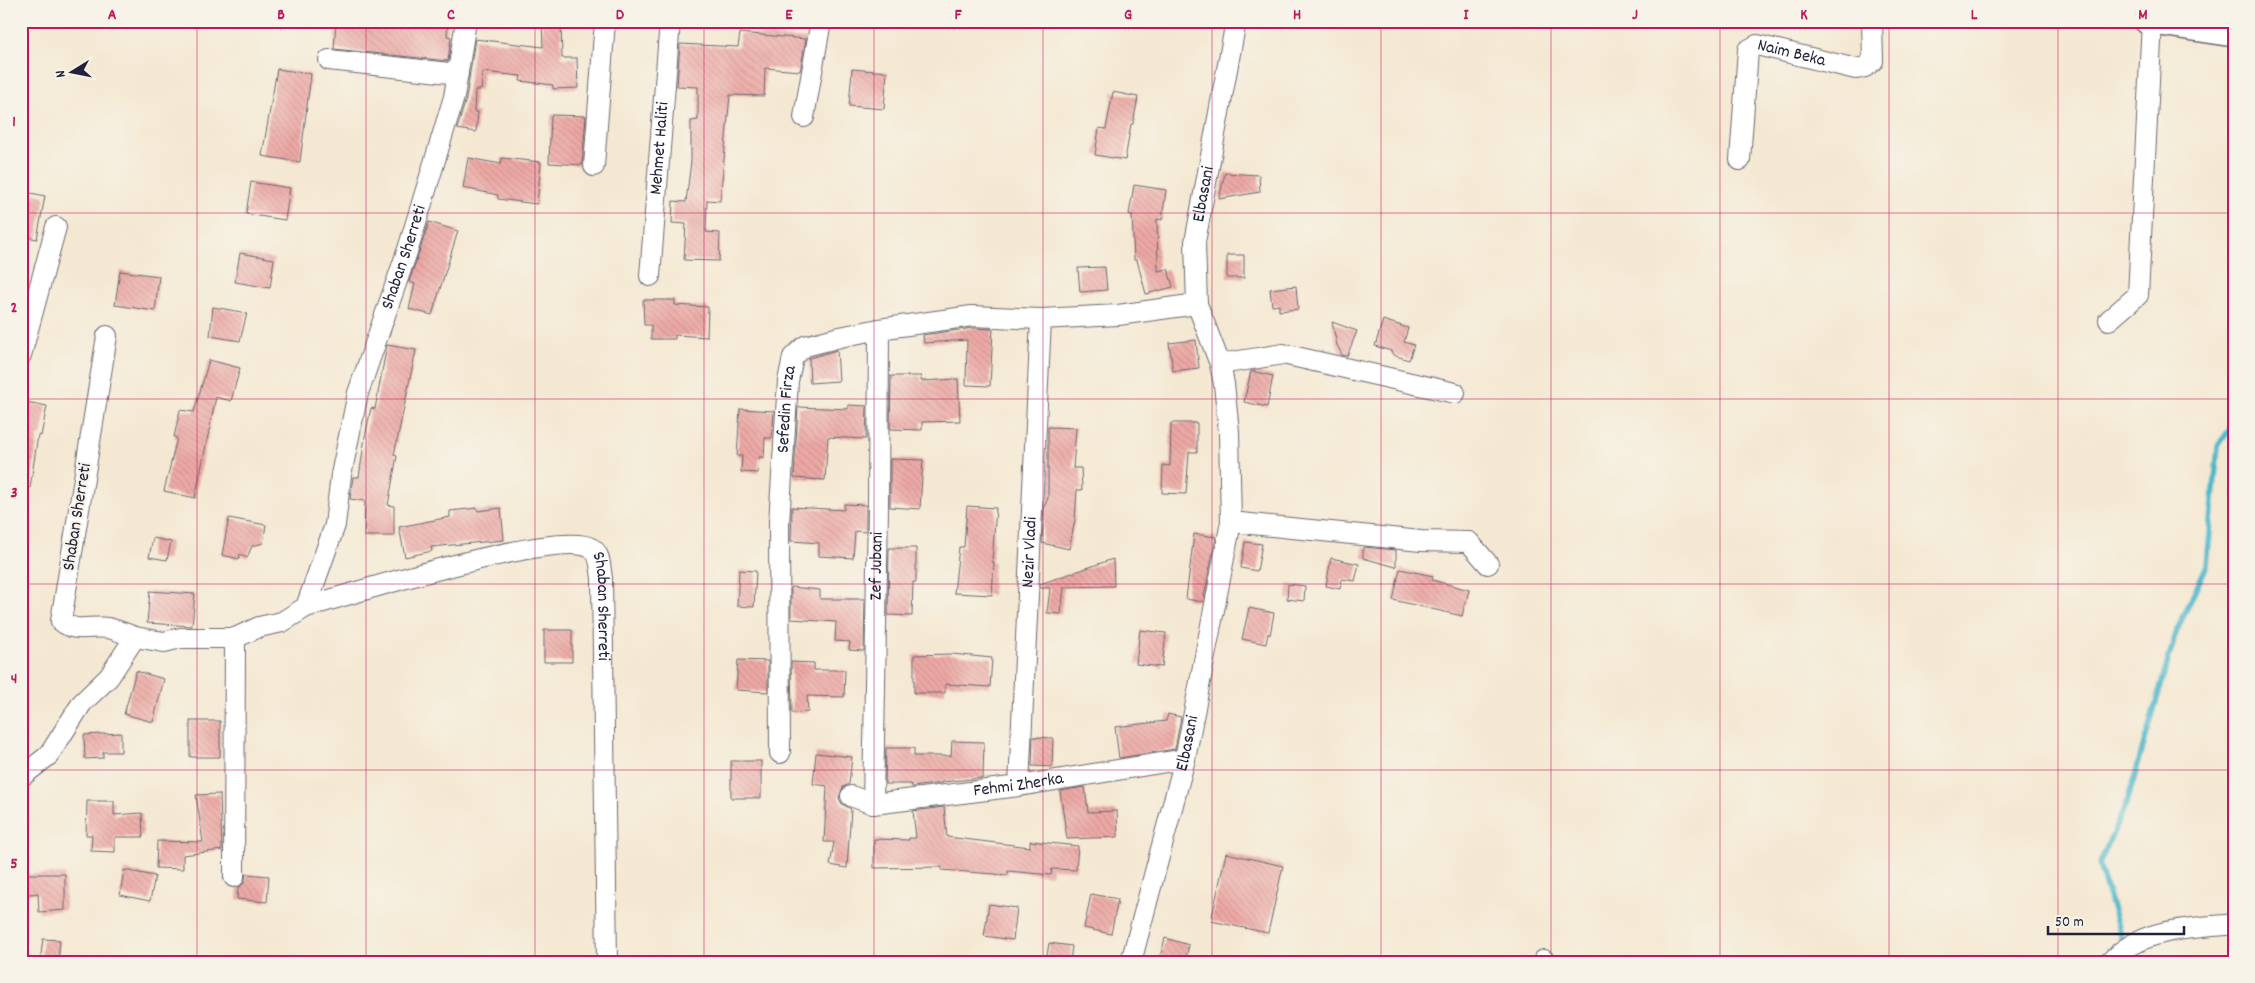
<svg xmlns="http://www.w3.org/2000/svg" width="2255" height="983" viewBox="0 0 2255 983" font-family="Dekko,sans-serif">
<style>
.lines{fill:none;stroke-linecap:round;stroke-linejoin:round}
.stream{stroke:#4eb8cb;stroke-width:5.5}
.building{fill:url(#building-back-hatch)}
.minor-casing{stroke:#6c6770;stroke-width:22}
.tertiary-casing{stroke:#6c6770;stroke-width:28}
.minor{stroke:#fff;stroke-width:20}
.tertiary{stroke:#fff;stroke-width:25}
.grid{fill:none;stroke:#c2185b;stroke-width:1;stroke-opacity:0.55}
.labels{text-anchor:middle;dominant-baseline:central;stroke-width:4.5;stroke-linejoin:round;paint-order:stroke}
.street-label{font-size:18px;fill:#22223b;stroke:#f7f3e8}
.neatline{fill:none;stroke:#c2185b;stroke-width:2}
.grid-label{font-size:16px;text-anchor:middle;font-weight:bold;fill:#c2185b}
</style>
<defs>
<pattern id="building-back-hatch" width="6" height="6" patternUnits="userSpaceOnUse" patternTransform="scale(1.25)"><rect width="6" height="6" fill="#eda9a5"/><path d="M-1 5l2 2M0 0l6 6M5-1l2 2" fill="none" stroke="#cb918f"/></pattern>
</defs>
<rect width="100%" height="100%" fill="#f7f3e8"/>
<filter id="ink" filterUnits="userSpaceOnUse"><feTurbulence type="fractalNoise" baseFrequency=".02" numOctaves="2"/><feDisplacementMap in="SourceGraphic" scale="10" xChannelSelector="R" yChannelSelector="G"/><feConvolveMatrix kernelMatrix="1 2 1 2 8 2 1 2 1" color-interpolation-filters="sRGB"/></filter>
<filter id="wash" filterUnits="userSpaceOnUse"><feTurbulence type="fractalNoise" baseFrequency=".0096" numOctaves="4" result="noise"/><feDisplacementMap in="SourceGraphic" scale="20" xChannelSelector="R" yChannelSelector="G"/><feGaussianBlur stdDeviation="1.12" result="paint"/><feColorMatrix in="noise" values="0 0 0 0 0 0 0 0 0 0 0 0 0 0 0 0 0 1.4 0 .05"/><feComposite in="paint" operator="in"/></filter>
<g filter="url(#wash)">
<rect width="100%" height="100%" fill="#f4e8d2"/>
<g class="lines">
<path class="stream" d="M 2129,962 L 2099,865 L 2128,799 L 2177,630 L 2207,565 L 2218,446 L 2234,423"/>
</g>
<g id="blocks">
<path class="building" d="M 336,21 L 448,21 L 447,36 L 451,37 L 448,61 L 334,49 Z
M 542,22 L 561,22 L 562,58 L 577,58 L 578,88 L 553,89 L 553,85 L 520,81 L 521,76 L 483,72 L 481,90 L 475,90 L 474,112 L 478,112 L 476,132 L 457,129 L 466,99 L 475,39 L 543,47 Z
M 740,33 L 806,39 L 800,71 L 765,68 L 764,96 L 730,95 L 720,201 L 707,200 L 706,232 L 720,233 L 719,261 L 684,260 L 686,224 L 672,223 L 673,201 L 686,202 L 691,161 L 691,121 L 698,120 L 698,87 L 677,86 L 680,44 L 738,47 Z
M 277,69 L 311,74 L 300,162 L 262,156 Z
M 852,69 L 887,72 L 884,109 L 849,106 Z
M 1113,92 L 1138,97 L 1133,124 L 1131,124 L 1125,160 L 1095,155 L 1099,128 L 1106,129 Z
M 551,115 L 586,116 L 582,165 L 549,163 Z
M 468,158 L 501,164 L 502,158 L 541,162 L 537,204 L 498,199 L 498,195 L 463,188 Z
M 1225,173 L 1259,175 L 1260,192 L 1219,199 Z
M 251,182 L 290,188 L 285,220 L 246,214 Z
M 1134,185 L 1166,190 L 1162,220 L 1157,219 L 1158,271 L 1168,269 L 1173,287 L 1146,294 L 1137,260 L 1134,260 L 1132,215 L 1129,214 Z
M 21,191 L 45,196 L 37,239 L 21,236 Z
M 429,222 L 458,231 L 432,315 L 409,309 L 415,284 L 409,282 Z
M 240,253 L 274,259 L 270,288 L 235,282 Z
M 1227,255 L 1244,255 L 1244,278 L 1227,278 Z
M 1105,267 L 1107,290 L 1080,292 L 1078,268 Z
M 120,271 L 159,276 L 155,311 L 115,305 Z
M 1296,286 L 1298,309 L 1279,311 L 1279,305 L 1272,306 L 1270,289 Z
M 643,300 L 675,300 L 675,305 L 708,307 L 707,337 L 675,335 L 675,339 L 651,339 L 651,325 L 644,325 Z
M 213,307 L 247,313 L 240,341 L 210,336 Z
M 1383,320 L 1408,328 L 1404,342 L 1414,345 L 1409,360 L 1393,355 L 1391,351 L 1375,346 Z
M 1332,322 L 1357,331 L 1347,356 L 1342,355 L 1337,345 Z
M 973,328 L 993,329 L 990,386 L 966,385 L 967,340 L 924,343 L 923,335 Z
M 1196,340 L 1199,368 L 1173,371 L 1169,343 Z
M 387,345 L 416,350 L 394,455 L 397,456 L 388,505 L 394,506 L 394,536 L 364,536 L 365,501 L 350,499 L 353,477 L 359,477 L 365,437 L 371,408 L 375,409 Z
M 837,350 L 839,381 L 810,383 L 809,358 Z
M 209,360 L 240,368 L 231,401 L 216,397 L 195,498 L 164,491 L 177,438 L 174,437 L 180,410 L 194,412 Z
M 1251,371 L 1273,376 L 1267,407 L 1244,402 Z
M 891,376 L 921,376 L 921,381 L 958,379 L 960,421 L 922,422 L 922,430 L 890,429 Z
M 21,401 L 47,406 L 41,436 L 38,435 L 30,488 L 21,487 Z
M 848,405 L 867,406 L 866,439 L 828,437 L 825,480 L 794,478 L 798,407 L 848,409 Z
M 740,409 L 774,411 L 772,438 L 765,438 L 764,457 L 759,457 L 758,473 L 741,472 L 742,456 L 737,456 Z
M 1171,423 L 1197,423 L 1197,452 L 1189,452 L 1186,494 L 1162,493 L 1163,465 L 1170,466 Z
M 1048,427 L 1076,428 L 1073,468 L 1081,468 L 1082,490 L 1077,490 L 1075,520 L 1069,549 L 1042,543 L 1044,507 L 1048,498 Z
M 890,459 L 923,460 L 920,509 L 890,507 Z
M 844,504 L 866,505 L 866,532 L 855,531 L 853,558 L 819,556 L 819,543 L 791,541 L 792,507 L 844,510 Z
M 967,506 L 996,508 L 992,562 L 994,562 L 992,595 L 954,593 L 959,547 L 964,547 Z
M 477,508 L 478,511 L 501,508 L 504,540 L 431,547 L 432,551 L 405,557 L 399,527 L 450,517 L 450,511 Z
M 229,518 L 266,525 L 263,543 L 252,546 L 247,558 L 240,554 L 239,559 L 222,555 Z
M 1194,534 L 1216,537 L 1203,602 L 1186,599 Z
M 153,538 L 171,542 L 167,560 L 149,557 Z
M 1245,542 L 1262,544 L 1257,571 L 1241,568 Z
M 1363,547 L 1396,550 L 1396,567 L 1363,558 Z
M 889,548 L 916,548 L 916,582 L 913,582 L 912,616 L 888,615 Z
M 1331,558 L 1359,564 L 1355,581 L 1342,579 L 1340,589 L 1326,586 Z
M 1113,559 L 1114,586 L 1064,587 L 1061,614 L 1047,613 L 1050,588 L 1040,588 L 1040,584 Z
M 1400,569 L 1433,576 L 1432,580 L 1469,590 L 1462,616 L 1393,600 Z
M 739,570 L 756,571 L 754,607 L 737,606 Z
M 1288,584 L 1305,586 L 1304,601 L 1287,599 Z
M 791,587 L 820,590 L 820,599 L 865,599 L 864,651 L 849,650 L 850,642 L 835,641 L 836,622 L 791,619 Z
M 150,591 L 195,594 L 192,626 L 147,623 Z
M 1249,608 L 1274,613 L 1270,635 L 1268,633 L 1266,644 L 1242,639 Z
M 544,630 L 572,630 L 572,662 L 544,662 Z
M 1140,630 L 1166,633 L 1162,667 L 1136,664 Z
M 952,654 L 992,658 L 990,687 L 945,684 L 945,693 L 914,693 L 914,655 Z
M 738,660 L 768,661 L 768,692 L 736,690 Z
M 791,662 L 814,663 L 814,670 L 845,670 L 844,697 L 807,696 L 808,712 L 792,713 Z
M 136,671 L 164,679 L 153,722 L 124,714 Z
M 1168,714 L 1181,717 L 1175,749 L 1119,758 L 1115,727 L 1166,721 Z
M 190,721 L 220,721 L 220,757 L 190,757 Z
M 121,733 L 121,752 L 103,752 L 103,758 L 85,759 L 84,735 Z
M 1033,737 L 1053,738 L 1052,767 L 1032,766 Z
M 952,741 L 984,742 L 983,778 L 942,782 L 942,783 L 912,787 L 911,784 L 885,784 L 886,748 L 914,748 L 914,756 L 951,756 Z
M 816,753 L 852,757 L 849,784 L 843,787 L 839,798 L 842,804 L 851,809 L 847,868 L 830,865 L 834,842 L 824,842 L 827,786 L 813,784 Z
M 731,761 L 761,761 L 761,798 L 731,798 Z
M 1085,787 L 1088,812 L 1117,811 L 1118,837 L 1067,839 L 1060,791 Z
M 220,794 L 222,850 L 183,855 L 183,869 L 156,868 L 157,841 L 203,842 L 196,795 Z
M 87,801 L 114,801 L 114,815 L 142,813 L 143,837 L 115,837 L 115,852 L 91,851 L 92,835 L 86,835 Z
M 944,807 L 947,837 L 1030,847 L 1030,841 L 1078,846 L 1076,870 L 1052,869 L 1051,875 L 1008,871 L 1008,875 L 941,870 L 942,867 L 874,868 L 874,839 L 909,840 L 909,838 L 916,838 L 913,811 Z
M 1226,853 L 1283,866 L 1268,933 L 1211,921 Z
M 124,870 L 155,876 L 150,901 L 120,895 Z
M 21,874 L 65,874 L 65,910 L 39,912 L 38,893 L 21,895 Z
M 246,874 L 269,876 L 267,902 L 237,899 L 238,888 L 244,883 Z
M 1091,894 L 1118,899 L 1111,934 L 1084,928 Z
M 989,904 L 1017,908 L 1013,940 L 984,936 Z
M 1165,938 L 1189,945 L 1185,962 L 1159,962 Z
M 43,939 L 60,940 L 58,962 L 40,962 Z
M 1049,943 L 1072,946 L 1070,962 L 1046,962 Z"/>
</g>
</g>
<g filter="url(#ink)">
<use href="#blocks" fill-opacity="0" stroke="#6c6770" stroke-width="1"/>
<g class="lines">
<g class="minor-casing">
<g id="minor">
<path d="M 329,60 L 458,74"/>
<path d="M 804,117 L 821,21"/>
<path id="s1" d="M 1740,160 L 1748,50 L 1757,45 L 1856,69 L 1865,67 L 1873,61 L 1872,21"/>
<path d="M 594,166 L 605,21"/>
<path id="s2" d="M 650,276 L 670,21"/>
<path d="M 2109,320 L 2138,295 L 2152,22"/>
<path d="M 107,336 L 61,621 C 76,634 91,625 108,628 C 117,630 127,634 135,637"/>
<path d="M 21,355 L 56,227"/>
<path d="M 1220,364 L 1283,354 L 1455,393"/>
<path d="M 1231,522 L 1421,541 L 1469,542 L 1488,564"/>
<path id="s3" d="M 306,607 C 351,594 558,529 591,548 C 601,553 600,568 602,578 L 607,962"/>
<path id="s4" d="M 780,753 L 779,523 L 788,381 L 793,357 L 805,346 L 840,337 L 879,329 L 972,316 L 1041,319 L 1118,315 L 1197,304"/>
<path id="s5" d="M 21,777 L 49,755 L 82,703 L 109,677 L 135,637 L 164,642 L 181,638 L 235,638 L 259,627 L 282,622 L 306,607 L 335,525 L 341,475 L 358,393 L 409,246 L 454,97 L 466,21"/>
<path id="s6" d="M 1019,786 L 1041,319"/>
<path id="s7" d="M 851,796 L 873,804 L 1019,786 L 1185,759"/>
<path id="s8" d="M 873,804 L 878,507 L 879,329"/>
<path d="M 234,877 L 235,638"/>
<path id="s9" d="M 1131,962 L 1185,759 L 1231,522 L 1229,432 L 1224,384 L 1220,364 L 1197,304 L 1195,242 L 1236,21"/>
<path d="M 1543,962 L 1544,960"/>
<path d="M 2110,962 C 2143,927 2189,929 2234,924"/>
</g>
</g>
<g class="tertiary-casing">
<path id="tertiary" d="M 2147,21 L 2234,34"/>
</g>
<use href="#minor" class="minor"/>
<use href="#tertiary" class="tertiary"/>
</g>
</g>
<path class="grid" d="M 197,21 L 197,962M 366,21 L 366,962M 535,21 L 535,962M 704,21 L 704,962M 874,21 L 874,962M 1043,21 L 1043,962M 1212,21 L 1212,962M 1381,21 L 1381,962M 1551,21 L 1551,962M 1720,21 L 1720,962M 1889,21 L 1889,962M 2058,21 L 2058,962M 21,213 L 2234,213M 21,399 L 2234,399M 21,584 L 2234,584M 21,770 L 2234,770"/>
<g class="labels">
<g class="street-label">
<text stroke="none"><textPath href="#s1" startOffset="156">Naim Beka</textPath></text>
<text stroke="none"><textPath href="#s2" startOffset="128">Mehmet Haliti</textPath></text>
<text stroke="none"><textPath href="#s9" startOffset="785">Elbasani</textPath></text>
<text stroke="none"><textPath href="#s5" startOffset="726">Shaban Sherreti</textPath></text>
<text stroke="none"><textPath href="#s4" startOffset="344">Sefedin Firza</textPath></text>
<text transform="translate(78 517) rotate(-81)">Shaban Sherreti</text>
<text stroke="none"><textPath href="#s6" startOffset="234">Nezir Vladi</textPath></text>
<text stroke="none"><textPath href="#s8" startOffset="238">Zef Jubani</textPath></text>
<text stroke="none"><textPath href="#s3" startOffset="355">Shaban Sherreti</textPath></text>
<text stroke="none"><textPath href="#s9" startOffset="226">Elbasani</textPath></text>
<text stroke="none"><textPath href="#s7" startOffset="170">Fehmi Zherka</textPath></text>
</g>
</g>
<rect width="2255" height="983" fill="none" stroke="#f7f3e8" stroke-width="55"/>
<g transform="translate(72 72) rotate(260)" stroke="#f7f3e8" stroke-width="4" paint-order="stroke">
<path d="M0-4L9 19L0 12L-9 19Z" fill="#22223b"/>
<text y="-8" font-size="14" font-weight="bold" text-anchor="middle" fill="#22223b">N</text>
</g>
<path d="M2048 926v8h136v-8" fill="none" stroke="#22223b" stroke-width="2.5"/>
<text x="2055" y="926" font-size="15" fill="#22223b" stroke="#f7f3e8" stroke-width="4" paint-order="stroke">50 m</text>
<rect x="28" y="28" width="2200" height="928" class="neatline"/>
<g class="grid-label">
<text x="112" y="19">A</text>
<text x="281" y="19">B</text>
<text x="451" y="19">C</text>
<text x="620" y="19">D</text>
<text x="789" y="19">E</text>
<text x="958" y="19">F</text>
<text x="1128" y="19">G</text>
<text x="1297" y="19">H</text>
<text x="1466" y="19">I</text>
<text x="1635" y="19">J</text>
<text x="1804" y="19">K</text>
<text x="1974" y="19">L</text>
<text x="2143" y="19">M</text>
<text x="14" y="126">1</text>
<text x="14" y="312">2</text>
<text x="14" y="497">3</text>
<text x="14" y="683">4</text>
<text x="14" y="868">5</text>
</g>
</svg>
